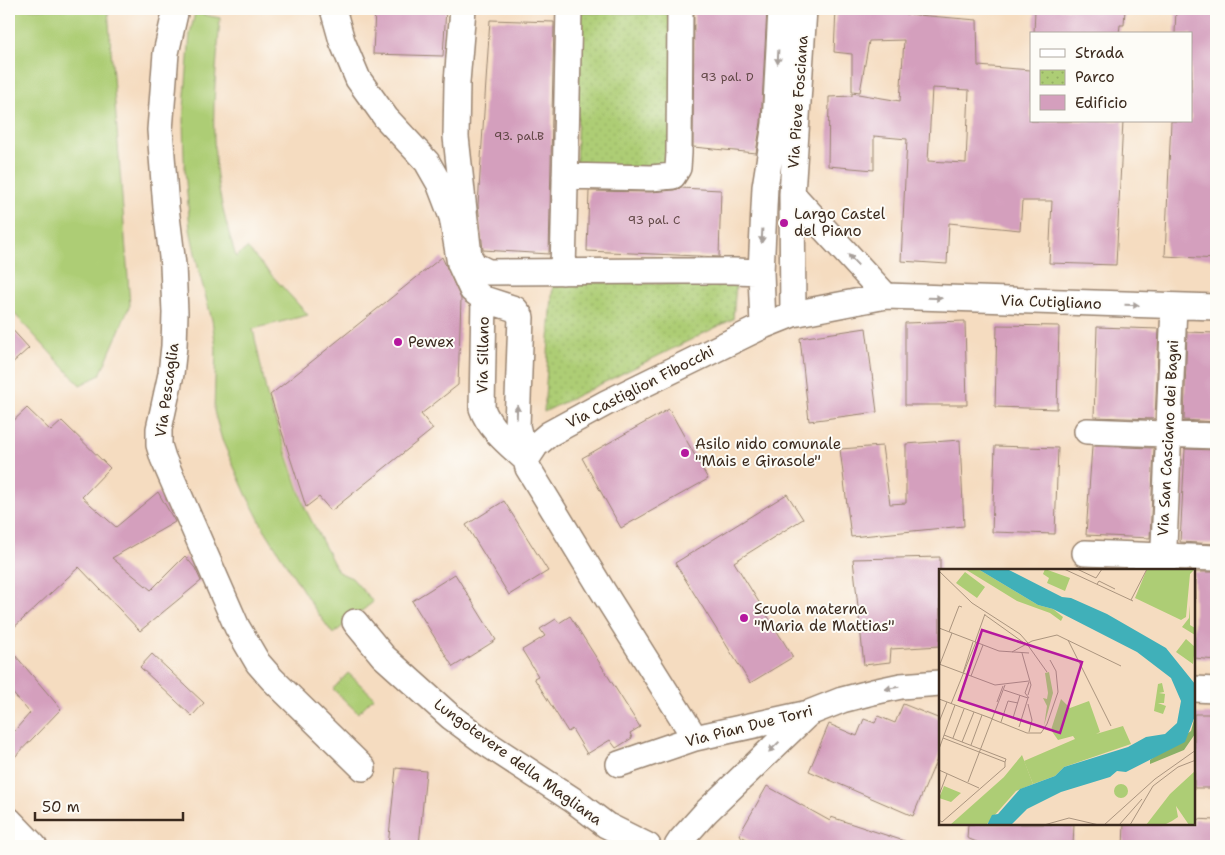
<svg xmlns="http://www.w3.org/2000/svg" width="1225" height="855" viewBox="0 0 1225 855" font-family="'Shantell Sans',sans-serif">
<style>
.grass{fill:#adcd75;stroke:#747c4a}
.park{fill:url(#park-dots);stroke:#747c4a}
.building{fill:#d49fbd;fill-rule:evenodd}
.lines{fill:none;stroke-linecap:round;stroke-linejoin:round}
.minor-casing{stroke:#98836f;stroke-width:28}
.minor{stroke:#fff;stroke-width:25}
.oneway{fill:#a79f9a}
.poi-dot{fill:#b5179e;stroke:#fdfcf7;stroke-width:2}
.labels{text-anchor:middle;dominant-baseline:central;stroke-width:4;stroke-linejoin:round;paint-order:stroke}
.number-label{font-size:12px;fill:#614746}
.street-label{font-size:15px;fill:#3b2a1e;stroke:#fdfcf7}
.poi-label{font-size:15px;fill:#3b2a1e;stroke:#fdfcf7;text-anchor:start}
.inset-road{fill:none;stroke:#ab957f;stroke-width:1}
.view{fill:#b5179e;fill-opacity:0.15;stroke:#b5179e;stroke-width:2.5}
.inset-edge{fill:none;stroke:#3b2a1e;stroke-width:2.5}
</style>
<defs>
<pattern id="park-dots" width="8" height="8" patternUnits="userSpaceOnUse" patternTransform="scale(1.25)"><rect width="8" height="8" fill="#adcd75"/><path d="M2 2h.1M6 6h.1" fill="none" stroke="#96b065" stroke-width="1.8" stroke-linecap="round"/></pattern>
</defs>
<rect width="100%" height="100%" fill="#fdfcf7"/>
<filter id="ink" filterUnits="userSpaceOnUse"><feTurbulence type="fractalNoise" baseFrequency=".02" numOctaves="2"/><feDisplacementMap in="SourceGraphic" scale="10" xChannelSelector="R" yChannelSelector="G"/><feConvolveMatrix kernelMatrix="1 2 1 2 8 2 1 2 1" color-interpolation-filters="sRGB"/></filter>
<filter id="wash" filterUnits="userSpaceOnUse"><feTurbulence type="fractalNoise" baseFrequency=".0096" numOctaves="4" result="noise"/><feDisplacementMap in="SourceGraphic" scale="20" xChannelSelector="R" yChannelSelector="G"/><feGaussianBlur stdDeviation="1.12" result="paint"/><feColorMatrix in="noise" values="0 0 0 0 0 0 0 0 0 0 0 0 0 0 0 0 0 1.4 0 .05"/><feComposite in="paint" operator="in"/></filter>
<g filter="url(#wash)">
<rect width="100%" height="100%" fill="#f5dcc0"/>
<path class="grass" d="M 9,9 L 108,9 L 130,305 L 100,375 L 80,385 L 9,308 Z
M 195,13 L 220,18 C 217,64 211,110 215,156 C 217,191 226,224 236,257 L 247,248 L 308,315 L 253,329 L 267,395 L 305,508 L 338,572 L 352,578 L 373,602 L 333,634 L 312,605 L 263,527 L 246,494 L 222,440 L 214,411 L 216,348 L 212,320 L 199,272 L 190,229 L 184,158 L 183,120 L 190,34 Z
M 348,673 L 374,697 L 358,713 L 333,689 Z"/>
<path class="park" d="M 581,13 L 676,14 L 671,167 L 576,166 Z
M 553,282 L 736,285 L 733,319 L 544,412 Z"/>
<g id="blocks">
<path class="building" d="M 375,9 L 446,9 L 443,56 L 373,54 Z
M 694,9 L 767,9 L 761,122 L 756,153 L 693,147 Z
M 836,9 L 906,9 L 905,14 L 977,20 L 978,66 L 1031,70 L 1031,121 L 1123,121 L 1116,265 L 1049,263 L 1052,201 L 1022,201 L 1020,230 L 949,223 L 947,264 L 901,261 L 907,139 L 874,136 L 874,170 L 828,166 L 829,97 L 852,96 L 852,93 L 900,101 L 904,40 L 869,41 L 860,92 L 852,91 L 852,54 L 834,52 ZM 932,88 L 969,90 L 966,163 L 928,161 Z
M 1035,9 L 1125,9 L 1124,25 L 1120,25 L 1119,34 L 1034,34 Z
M 1176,9 L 1216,9 L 1216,259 L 1165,256 L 1171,121 L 1191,121 L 1191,34 L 1175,34 Z
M 490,20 L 554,22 L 549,254 L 483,250 L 478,205 Z
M 680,188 L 721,190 L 719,257 L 587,251 L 589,191 L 651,192 L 674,190 Z
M 442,257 L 461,299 L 458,385 L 421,414 L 433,429 L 331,511 L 319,497 L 306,507 L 270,395 Z
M 965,321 L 967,405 L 905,405 L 905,323 Z
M 997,325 L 1059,326 L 1057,409 L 995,407 Z
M 9,326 L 29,348 L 9,366 Z
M 1097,327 L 1159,329 L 1155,419 L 1094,417 Z
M 866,328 L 877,412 L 809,421 L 800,338 Z
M 1187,332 L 1216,333 L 1216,422 L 1184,420 Z
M 27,408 L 51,431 L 62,421 L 110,468 L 82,497 L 116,527 L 158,492 L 174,520 L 175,522 L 112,558 L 151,590 L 185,556 L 195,568 L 201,581 L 140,631 L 79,567 L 9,632 L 9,425 Z
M 669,409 L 708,479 L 621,528 L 582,458 Z
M 960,440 L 964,526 L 851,537 L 840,449 L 882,446 L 890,504 L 906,503 L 906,444 Z
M 995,446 L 1058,448 L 1055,534 L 992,532 Z
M 1092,446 L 1154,448 L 1150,538 L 1086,535 Z
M 1185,449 L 1216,450 L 1216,544 L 1180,542 Z
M 787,494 L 803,519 L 734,562 L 793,657 L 750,683 L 675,563 Z
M 504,501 L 548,571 L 509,595 L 466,525 Z
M 940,557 L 940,646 L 891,649 L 890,662 L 864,665 L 853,559 Z
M 1194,572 L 1216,572 L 1216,660 L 1194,658 Z
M 455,574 L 496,640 L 453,667 L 412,601 Z
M 570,616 L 640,727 L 630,733 L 632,738 L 616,748 L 610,740 L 587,754 L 572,729 L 568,732 L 534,678 L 538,676 L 522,650 L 545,636 L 540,629 L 556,619 L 559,623 Z
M 9,648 L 61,709 L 9,763 L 9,737 L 30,713 L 9,689 Z
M 152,654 L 204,703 L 192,716 L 140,667 Z
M 903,704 L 940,719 L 940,752 L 913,816 L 809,771 L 829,724 L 857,736 L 864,719 L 875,723 L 878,716 L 895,723 Z
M 1194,714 L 1216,714 L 1216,788 L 1194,788 Z
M 396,768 L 426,771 L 419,846 L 388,846 Z
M 767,786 L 830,821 L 831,817 L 910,843 L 910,846 L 760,846 L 739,835 Z
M 1194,819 L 1216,820 L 1216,846 L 1123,846 L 1124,824 L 1194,824 Z
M 968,824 L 1074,824 L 1073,846 L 986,846 L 967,838 Z"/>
</g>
</g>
<g filter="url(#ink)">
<use href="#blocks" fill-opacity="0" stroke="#98836f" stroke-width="1"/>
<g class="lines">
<g class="minor-casing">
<path id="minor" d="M 176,9 L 166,53 L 160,130 L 166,208 L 173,265 L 175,313 L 174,346 L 171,374 L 159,429 L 159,445 L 163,458 L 237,627 L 258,663 L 272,679 L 363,768
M 333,9 L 342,41 L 358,79 L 386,118 L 427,162 L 439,183 L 452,217 L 460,264 L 472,290 L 484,299 L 515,309 L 521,317 L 517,426 L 528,468 L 601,588 L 695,738
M 463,9 L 457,82 L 456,137 L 469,256 L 474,265 L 488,272 L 675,271 L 734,271 L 761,272
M 565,176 L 651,178 L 673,176 L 678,168 L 679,153 L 680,9
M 792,194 L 886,296
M 563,272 L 569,9
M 484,299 L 482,408 C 489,429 510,445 526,460
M 793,314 L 792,194 L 804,9
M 763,326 L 761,272 L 765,187 L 775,124 L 781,9
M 1087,431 L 1216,436
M 526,460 L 536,445 L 549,434 L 606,403 L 763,326 L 793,314 L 886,296 L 1216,307
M 1085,553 L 1216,558
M 1163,570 L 1174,306
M 355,622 L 383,656 L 451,717 L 486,743 L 573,800 L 606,825 L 648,846
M 1194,689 L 1216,690
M 619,764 L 695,738 L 809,713 L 842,700 L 873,692 L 901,686 L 940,683
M 9,820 L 34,846
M 677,846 L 681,840 L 706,812 L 809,713"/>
</g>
<use href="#minor" class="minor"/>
</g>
<defs><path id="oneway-solid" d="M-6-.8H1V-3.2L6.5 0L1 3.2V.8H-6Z" transform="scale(1.25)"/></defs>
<g class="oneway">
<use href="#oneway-solid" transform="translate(778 57) rotate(93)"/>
<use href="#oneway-solid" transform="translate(762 236) rotate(93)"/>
<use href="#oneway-solid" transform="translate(853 260) rotate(-133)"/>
<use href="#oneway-solid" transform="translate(935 298) rotate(2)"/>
<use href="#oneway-solid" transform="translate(1132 305) rotate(2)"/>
<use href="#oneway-solid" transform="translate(517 412) rotate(-88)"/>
<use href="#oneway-solid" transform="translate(892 688) rotate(170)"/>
<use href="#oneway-solid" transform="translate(774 747) rotate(136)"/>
</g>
</g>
<g class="poi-dot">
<circle cx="784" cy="223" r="5"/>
<circle cx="398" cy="342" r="5"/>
<circle cx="685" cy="453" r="5"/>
<circle cx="744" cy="618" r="5"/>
</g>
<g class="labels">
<g class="number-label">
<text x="727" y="77">93 pal. D</text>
<text x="519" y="136">93. pal.B</text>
<text x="654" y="220">93 pal. C</text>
</g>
<g class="street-label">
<text transform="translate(798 102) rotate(-86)">Via Pieve Fosciana</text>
<text transform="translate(1051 302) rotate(2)">Via Cutigliano</text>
<text transform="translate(483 355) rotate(-89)">Via Sillano</text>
<text transform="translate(640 387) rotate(-27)">Via Castiglion Fibocchi</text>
<text transform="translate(167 390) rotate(-82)">Via Pescaglia</text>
<text transform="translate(1168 438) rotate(-87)">Via San Casciano dei Bagni</text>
<text transform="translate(749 726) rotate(-14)">Via Pian Due Torri</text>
<text transform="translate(518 762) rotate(36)">Lungotevere della Magliana</text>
</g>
<g class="poi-label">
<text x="794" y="214">Largo Castel<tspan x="794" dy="17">del Piano</tspan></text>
<text x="408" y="342">Pewex</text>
<text x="695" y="444">Asilo nido comunale<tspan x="695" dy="17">"Mais e Girasole"</tspan></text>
<text x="754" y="609">Scuola materna<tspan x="754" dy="17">"Maria de Mattias"</tspan></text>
</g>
</g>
<g transform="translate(939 569)">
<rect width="256" height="256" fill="#f5dcc0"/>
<path d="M 26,0 L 39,0 L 99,36 L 114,40 L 124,48 L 122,52 L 111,44 L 78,32 ZM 106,0 L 131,9 L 126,22 L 108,14 L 110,9 L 104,5 ZM 208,0 L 256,0 L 251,5 L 247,48 L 242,51 L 196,29 ZM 26,3 L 46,18 L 38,29 L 17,14 ZM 247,70 L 256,78 L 254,95 L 237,83 ZM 110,103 L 114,124 L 105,157 L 108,137 L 104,129 L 108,130 L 109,124 L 106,104 ZM 223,114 L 225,123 L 220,124 L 226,125 L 225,134 L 219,134 L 227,137 L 224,145 L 215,142 L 219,115 ZM 122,130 L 131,139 L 150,132 L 161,163 L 157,165 L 184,157 L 192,175 L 125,198 L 116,207 L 94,215 L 85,192 L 136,170 L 134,167 L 119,171 L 112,161 ZM175 222a7 7 0 1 1 14 0a7 7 0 1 1-14 0Z" fill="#adcd75"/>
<path d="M 256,147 L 256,165 L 245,181 L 211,195 L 211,191 L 252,162 Z" fill="#8ab066"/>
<path d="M 251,36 L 251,56 L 256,59 L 256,66 L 243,58 L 250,49 ZM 83,186 L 94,215 L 77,222 L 47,256 L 11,256 L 65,208 ZM 256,202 L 256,256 L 250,256 L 237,237 L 239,248 L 233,252 L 225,256 L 207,256 L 231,225 ZM 5,217 L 22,224 L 12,233 L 0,229 Z" fill="#adcd75"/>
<path d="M 39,0 L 68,0 L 123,28 L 132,29 L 168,45 L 227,79 L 256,115 L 256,147 L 246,173 L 187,203 L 178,202 L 171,208 L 122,223 L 88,240 L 72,256 L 48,256 L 53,246 L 59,245 L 81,220 L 116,207 L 125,198 L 189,178 L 207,168 L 226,165 L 238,154 L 242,132 L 232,109 L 198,83 L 114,40 L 99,36 Z" fill="#40b0b9"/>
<path class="inset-road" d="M 125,0 L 194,32M 138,0 L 157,9 L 163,0M 0,2 L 33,34 L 81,65 L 89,74M 257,10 L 257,30M 158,15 L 160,12 L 176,20M 192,31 L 208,0M 46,46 L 88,76M 0,59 L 60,82 L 90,84M 10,63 L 20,37 L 23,38M 129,71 L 172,157M 36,73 L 46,45M 88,75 L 108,103M 73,83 L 93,72 L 118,66 L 182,97M 83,84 L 92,116 L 89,126M 0,95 L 56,116 L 90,112M 1,95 L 13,64M 24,104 L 34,73M 32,107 L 44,76M 90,113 L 86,124 L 90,129M 65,121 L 89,129 L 80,158M 0,130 L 54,150M 58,133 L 64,117M 12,135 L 37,73M 89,135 L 93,151 L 90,163M 65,145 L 82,152M 74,149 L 81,126M 53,150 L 88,164 L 102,164 L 108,155 L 119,123 L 117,102 L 111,91M 0,153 L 8,133M 62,153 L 69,132 L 79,134M 5,166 L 67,190M 4,169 L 66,193 L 67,190M 14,169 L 25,140M 23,173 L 35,143M 32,176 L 43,146M 0,180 L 16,136M 0,201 L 40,219M 29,213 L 66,116M 0,226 L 8,205M 0,251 L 3,253 L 66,198 L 66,193M 105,256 L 130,249 L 160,256M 165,256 L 216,210 L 257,181M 180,256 L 203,230M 191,256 L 214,217 L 239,198 L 257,191"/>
<path class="view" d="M 43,61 L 143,93 L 121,164 L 20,131 Z"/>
<rect width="256" height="256" class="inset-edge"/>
</g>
<rect width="1225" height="855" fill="none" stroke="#fdfcf7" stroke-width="30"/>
<rect x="1030" y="32" width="162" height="90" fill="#fdfcf7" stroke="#afa8a0"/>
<rect x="1040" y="49" width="25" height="8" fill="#ffffff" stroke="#afa8a0"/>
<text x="1075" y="58" font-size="15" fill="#3b2a1e">Strada</text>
<rect x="1040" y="70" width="25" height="15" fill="url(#park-dots)" stroke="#afa8a0"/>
<text x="1075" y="82" font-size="15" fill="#3b2a1e">Parco</text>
<rect x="1040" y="95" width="25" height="15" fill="#d49fbd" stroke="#afa8a0"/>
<text x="1075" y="108" font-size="15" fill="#3b2a1e">Edificio</text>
<path d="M35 812v8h148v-8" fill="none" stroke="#3b2a1e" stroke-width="2.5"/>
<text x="42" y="812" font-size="15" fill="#3b2a1e" stroke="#fdfcf7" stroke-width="4" paint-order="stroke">50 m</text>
</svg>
